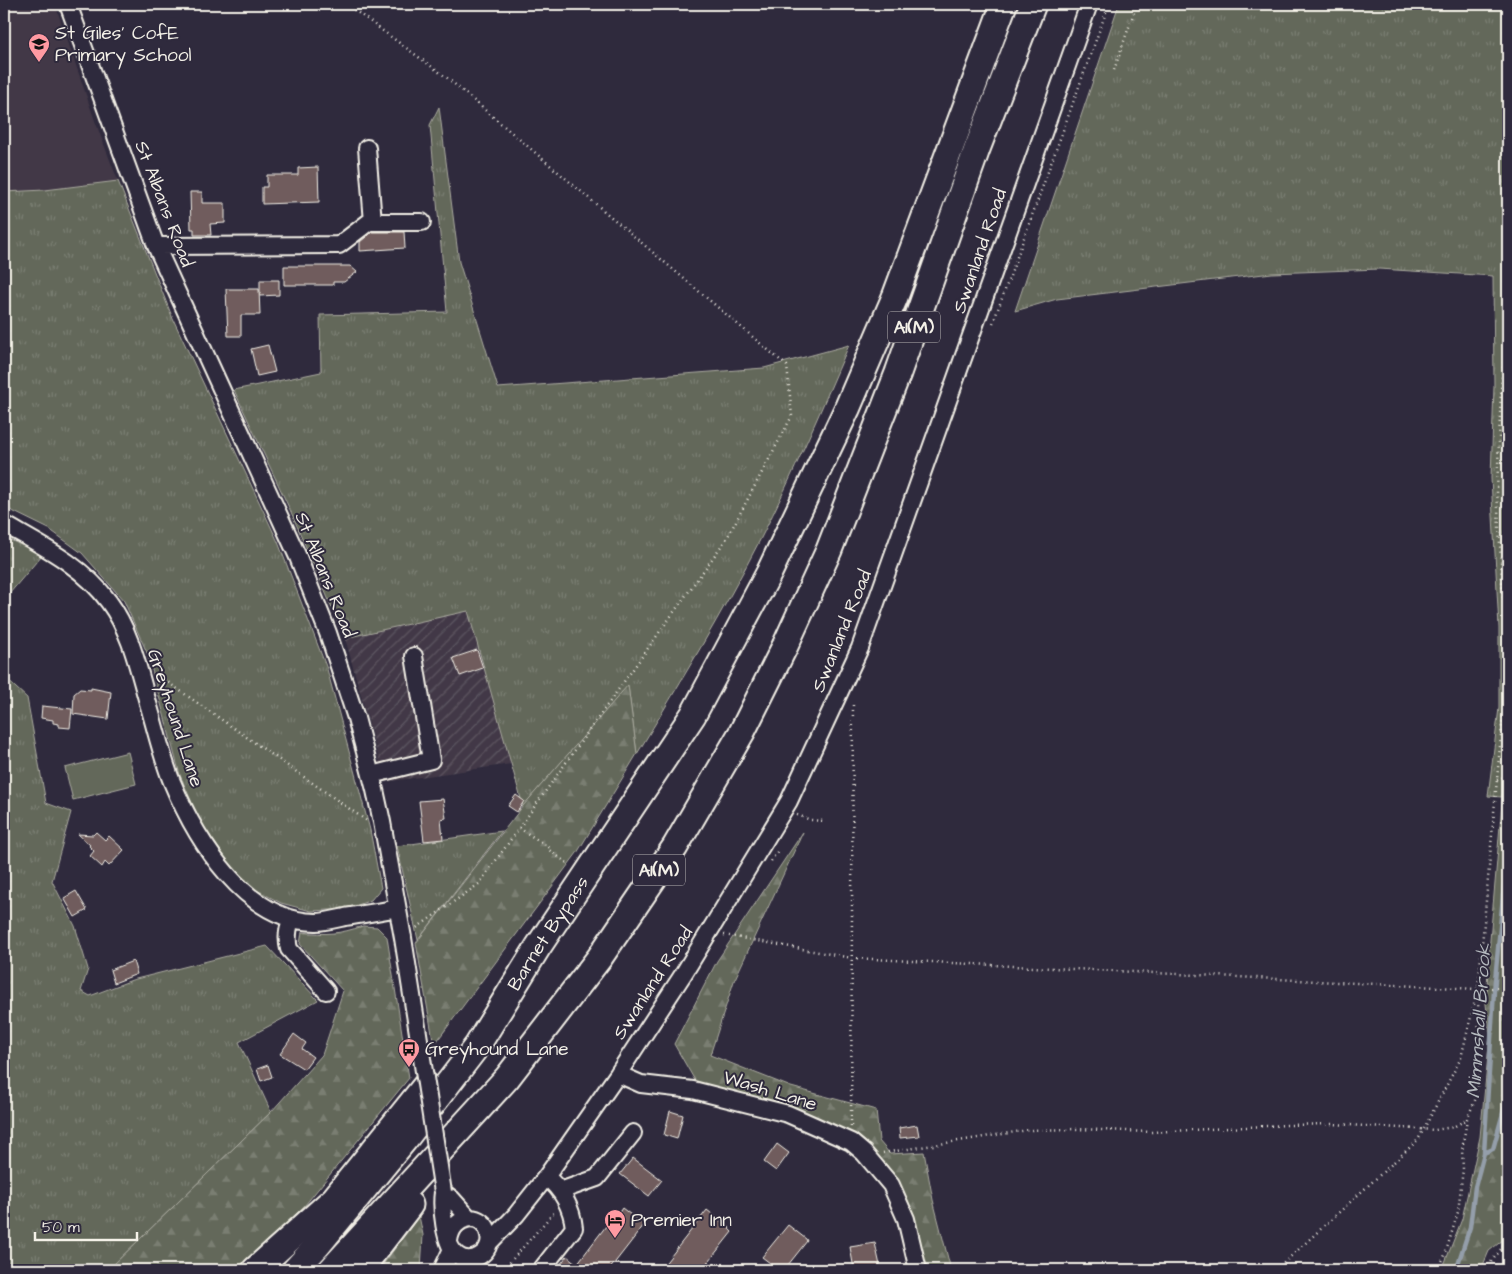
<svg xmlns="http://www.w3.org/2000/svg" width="1512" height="1274" viewBox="0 0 1512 1274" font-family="'Architects Daughter',sans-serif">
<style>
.built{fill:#423947}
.industrial{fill:url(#industrial-furrows)}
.grass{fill:url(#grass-tufts);stroke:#acaca1}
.forest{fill:url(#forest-firs);stroke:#acaca1}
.green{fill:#63685a;stroke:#acaca1}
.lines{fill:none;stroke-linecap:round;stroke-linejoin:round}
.stream{stroke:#949eaa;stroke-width:4.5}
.building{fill:#705c5d;stroke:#f4f1e8}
.minor-casing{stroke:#f4f1e8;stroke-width:20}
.highway-casing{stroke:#f4f1e8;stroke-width:29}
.path{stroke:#f4f1e8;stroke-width:2.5;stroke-dasharray:1 4;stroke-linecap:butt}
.minor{stroke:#2f2a3d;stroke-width:16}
.highway{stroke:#2f2a3d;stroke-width:25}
.minor-bridge-casing{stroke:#f4f1e8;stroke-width:20;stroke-linecap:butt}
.minor-bridge{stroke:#2f2a3d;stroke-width:16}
.labels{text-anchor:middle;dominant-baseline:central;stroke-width:4;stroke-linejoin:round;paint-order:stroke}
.shield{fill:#2f2a3d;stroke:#b9b5b5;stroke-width:1}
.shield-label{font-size:18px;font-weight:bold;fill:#f4f1e8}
.poi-label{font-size:19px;fill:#f4f1e8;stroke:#2f2a3d;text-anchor:start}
.street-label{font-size:19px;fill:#f4f1e8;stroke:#2f2a3d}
.water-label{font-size:20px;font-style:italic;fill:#b4b9be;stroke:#2f2a3d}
</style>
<defs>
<pattern id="industrial-furrows" width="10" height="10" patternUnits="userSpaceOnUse" patternTransform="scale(1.25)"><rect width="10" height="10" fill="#423947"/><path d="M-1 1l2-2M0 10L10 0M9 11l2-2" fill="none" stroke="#5e5662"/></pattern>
<pattern id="grass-tufts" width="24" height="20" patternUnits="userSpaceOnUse" patternTransform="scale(1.25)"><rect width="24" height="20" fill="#63685a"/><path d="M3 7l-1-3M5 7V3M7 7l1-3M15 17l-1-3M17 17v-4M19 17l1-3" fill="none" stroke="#7a7e72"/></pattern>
<pattern id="forest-firs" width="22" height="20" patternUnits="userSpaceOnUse" patternTransform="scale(1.25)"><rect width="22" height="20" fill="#63685a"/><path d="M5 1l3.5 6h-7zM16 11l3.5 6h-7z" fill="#7a7e72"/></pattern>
</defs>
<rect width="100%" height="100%" fill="#2f2a3d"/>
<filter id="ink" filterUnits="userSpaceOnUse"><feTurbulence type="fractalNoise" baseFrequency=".02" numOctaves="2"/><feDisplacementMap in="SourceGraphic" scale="10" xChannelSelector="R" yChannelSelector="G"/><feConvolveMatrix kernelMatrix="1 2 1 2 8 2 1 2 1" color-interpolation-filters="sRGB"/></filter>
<g filter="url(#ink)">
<path class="built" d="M 4,4 L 55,4 L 95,121 L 118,181 L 45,190 L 4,192 Z"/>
<path class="industrial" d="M 468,610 L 511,764 L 385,782 L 345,638 Z"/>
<path class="grass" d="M 1119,4 L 1508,4 L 1508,778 L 1504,780 L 1502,797 L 1488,796 L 1499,708 L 1499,628 L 1491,478 L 1494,386 L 1493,276 L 1379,269 L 1272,273 L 1057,299 L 1015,311 Z
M 439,107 L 459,262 L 498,388 L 764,368 L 849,345 C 821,410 793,475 761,538 C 723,612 680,683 637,754 L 628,686 L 523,806 L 468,611 L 345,638 L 291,512 L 234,390 L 321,372 L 320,315 L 447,312 L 430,125 Z
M 118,181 L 173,319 L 278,542 L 327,669 L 370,830 L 381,888 L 371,900 L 347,909 L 311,911 L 281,903 L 251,887 L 226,859 L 200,821 L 180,775 L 148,655 L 124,601 L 82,553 L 49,529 L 4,507 L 4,192 L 45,190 Z
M 4,537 L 42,555 L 4,600 Z
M 4,677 L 27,698 L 46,803 L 71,812 L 52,881 L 75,926 L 88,969 L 81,991 L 90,996 L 132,980 L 267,946 L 318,1000 L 239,1042 L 271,1112 L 108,1270 L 4,1270 Z
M 502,831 L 418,940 L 397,846 Z"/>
<path class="forest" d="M 628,685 L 637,754 L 577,853 L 434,1045 L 416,943 L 523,806 Z
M 1508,778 L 1508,1236 L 1489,1251 L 1481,1270 L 1442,1270 L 1462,1219 L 1480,1137 L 1490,1035 L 1486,1004 L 1489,952 L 1504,780 Z
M 803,832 L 734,981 L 710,1055 L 791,1087 L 876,1110 L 879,1141 L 890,1154 L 924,1152 L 933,1200 L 951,1270 L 922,1270 L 910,1213 L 887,1165 L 869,1150 L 697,1084 L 674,1044 L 717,961 Z
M 363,926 L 377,927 L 387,937 L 409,1078 L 305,1205 L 240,1270 L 108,1270 L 271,1112 L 322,1055 L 343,991 L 300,944 L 302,932 C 327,935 339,934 363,926 Z
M 419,1216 L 423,1235 L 421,1270 L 379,1270 Z"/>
<path class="green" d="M 128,752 L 136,784 L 73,800 L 65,768 Z"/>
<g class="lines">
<path class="stream" d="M 1484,1153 L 1493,1149 L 1508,1095
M 1456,1270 L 1470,1227 L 1475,1187 L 1484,1153 L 1494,991 L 1506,864 L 1508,861"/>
</g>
<path class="building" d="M 318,167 L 319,202 L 262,204 L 262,187 L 267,187 L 267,175 L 298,175 L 298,168 Z
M 190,192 L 202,192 L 202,203 L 225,203 L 225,223 L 210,224 L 211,235 L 194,235 L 194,229 L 191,229 Z
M 372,232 L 404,232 L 405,248 L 360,251 L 360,242 Z
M 284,266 L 350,266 L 357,272 L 344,282 L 333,282 L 333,285 L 284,285 Z
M 260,280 L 279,280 L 279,295 L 260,296 Z
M 226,289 L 259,289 L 260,315 L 241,315 L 241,336 L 228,336 Z
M 268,345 L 275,372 L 257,376 L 251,349 Z
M 477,650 L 483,668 L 460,676 L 453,658 Z
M 91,688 L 111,692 L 108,719 L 73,714 L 74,694 L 80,689 L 91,690 Z
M 42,706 L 72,709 L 70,728 L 59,727 L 59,724 L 53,723 L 53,720 L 41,718 Z
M 516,795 L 524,801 L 517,812 L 508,806 Z
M 443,799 L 446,818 L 441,819 L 443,839 L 424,841 L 419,801 Z
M 96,832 L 105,840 L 109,836 L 124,850 L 109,866 L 105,862 L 102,867 L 90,856 L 94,851 L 89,846 L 90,845 L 78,834 L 93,835 Z
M 76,891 L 87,910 L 75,917 L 64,898 Z
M 133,961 L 137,974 L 114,983 L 110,970 Z
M 294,1034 L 306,1043 L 302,1049 L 313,1057 L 304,1069 L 280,1054 Z
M 268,1065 L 272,1077 L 261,1081 L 257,1069 Z
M 670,1111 L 683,1115 L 677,1139 L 664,1135 Z
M 917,1125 L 919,1136 L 900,1138 L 899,1128 Z
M 777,1144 L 789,1153 L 776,1171 L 764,1162 Z
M 633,1158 L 662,1180 L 649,1196 L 620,1174 Z
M 622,1208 L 644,1225 L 609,1270 L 556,1270 L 567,1256 L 577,1264 L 616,1213 L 618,1214 Z
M 707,1210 L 730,1228 L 729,1229 L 732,1232 L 702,1270 L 660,1270 Z
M 788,1225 L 806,1239 L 807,1241 L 784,1270 L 764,1270 L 770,1263 L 762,1257 Z
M 875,1243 L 881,1270 L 861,1270 L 860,1268 L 854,1269 L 850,1247 Z"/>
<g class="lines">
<g class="minor-casing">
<path id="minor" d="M 68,4 L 156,246 L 298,557 L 328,633 L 356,718 L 375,790 L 382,822 L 403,938
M 367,148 L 373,222
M 156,246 L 339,245 L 369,222 L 422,222
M 4,524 C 42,546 82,565 109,602 C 132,633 139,673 150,710 C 157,734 163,760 172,782 C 196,840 246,922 316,922 C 325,922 336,919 345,917 C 363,914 380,912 397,908
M 371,775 L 431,760 L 414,656
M 291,919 C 288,929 286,938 289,949 L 326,991
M 618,1074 L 641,1084 L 693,1090 L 788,1114 L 851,1142 L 864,1153 L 891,1185 L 906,1219 L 918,1270
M 560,1191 L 597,1178 L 633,1133
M 449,1241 C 452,1214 484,1210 489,1235 C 493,1253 471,1266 457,1255 C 444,1245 441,1207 443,1192 L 452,1199 L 469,1218
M 490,1242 L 516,1215 L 546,1177 L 618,1074 L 684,973 L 789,801 L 860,648 L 1089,4
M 442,1270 L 452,1249
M 541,1270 L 574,1228 C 572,1208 562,1189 546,1177"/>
</g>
<g class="highway-casing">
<g id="highway">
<path d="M 255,1270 L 334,1199 L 426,1085"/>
<path id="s1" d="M 295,1270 L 318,1245 L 406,1138 L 477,1046 L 538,947 L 693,715 L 769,573 L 847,409 L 895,297 L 1004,4"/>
<path d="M 331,1270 L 507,1078 L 600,957 L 675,847 L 742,732 L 785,646 L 829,550 L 898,373 L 977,149 L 1033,4"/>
<path d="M 360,1270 L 410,1205"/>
</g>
</g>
<path class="path" d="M 346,4 L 446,77 L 787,366 L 792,416 L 727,538 L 479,884 L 415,929
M 1114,70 L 1137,4
M 993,323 L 1109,4
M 156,674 L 367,821
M 1497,780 L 1508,775
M 797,815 L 811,820 L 824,821
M 519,828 L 550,848 L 549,850 L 570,865
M 771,861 L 779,849
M 724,935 L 852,958 L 1478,989 L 1508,987
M 851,1126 L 853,701
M 883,1153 L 1028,1130 L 1078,1129 L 1151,1132 L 1287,1125 L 1332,1124 L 1435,1130 L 1453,1127 L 1466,1120
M 503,1270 L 556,1210
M 1276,1270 L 1418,1140 L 1461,1058 L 1477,992
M 1438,1270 L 1445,1255 L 1458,1212 L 1463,1169 L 1462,1150 L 1467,1119 L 1476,1098 L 1479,1066 L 1478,989 L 1507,669 L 1497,491 L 1501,389 L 1508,313
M 1485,1270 L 1508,1240"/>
<use href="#minor" class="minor"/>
<use href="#highway" class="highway"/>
<g class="minor-bridge-casing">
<path id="minor-bridge" d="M 403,938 L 443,1192"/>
</g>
<use href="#minor-bridge" class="minor-bridge"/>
</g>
</g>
<defs>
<g id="school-pin" transform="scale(1.125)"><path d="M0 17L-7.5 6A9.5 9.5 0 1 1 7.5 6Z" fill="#ff9aa2" stroke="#2f2a3d"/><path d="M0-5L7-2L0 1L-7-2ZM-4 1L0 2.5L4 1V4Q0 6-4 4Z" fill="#111"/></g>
<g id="bus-pin" transform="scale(1.125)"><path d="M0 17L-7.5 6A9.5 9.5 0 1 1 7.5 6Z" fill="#ff9aa2" stroke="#2f2a3d"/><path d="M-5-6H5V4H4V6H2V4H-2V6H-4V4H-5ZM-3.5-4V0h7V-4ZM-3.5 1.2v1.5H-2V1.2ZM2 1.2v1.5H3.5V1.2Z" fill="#111"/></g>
<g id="hotel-pin" transform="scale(1.125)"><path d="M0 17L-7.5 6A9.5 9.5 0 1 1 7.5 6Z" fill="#ff9aa2" stroke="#2f2a3d"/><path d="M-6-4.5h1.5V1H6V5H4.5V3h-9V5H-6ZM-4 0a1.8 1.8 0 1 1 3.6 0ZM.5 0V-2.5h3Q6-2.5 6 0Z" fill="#111"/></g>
</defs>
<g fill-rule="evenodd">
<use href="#school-pin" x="39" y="44"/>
<use href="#bus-pin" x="409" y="1049"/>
<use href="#hotel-pin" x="615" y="1220"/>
</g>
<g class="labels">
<g class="shield">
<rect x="888" y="311.5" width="52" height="31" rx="4"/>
<rect x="633" y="854.5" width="52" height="31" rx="4"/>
</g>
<g class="shield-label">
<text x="914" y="327">A1(M)</text>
<text x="659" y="870">A1(M)</text>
</g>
<g class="poi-label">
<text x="55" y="33">St Giles' CofE<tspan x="55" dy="22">Primary School</tspan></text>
<text x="425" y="1049">Greyhound Lane</text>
<text x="631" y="1220">Premier Inn</text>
</g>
<g class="street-label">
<text transform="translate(164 204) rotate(69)">St Albans Road</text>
<text transform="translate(980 251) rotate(-71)">Swanland Road</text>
<text transform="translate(325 575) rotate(68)">St Albans Road</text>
<text transform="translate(842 631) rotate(-68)">Swanland Road</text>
<text transform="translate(175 718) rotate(72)">Greyhound Lane</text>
<text stroke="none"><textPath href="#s1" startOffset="422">Barnet Bypass</textPath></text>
<text transform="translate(653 983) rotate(-57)">Swanland Road</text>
<text transform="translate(770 1091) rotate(17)">Wash Lane</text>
</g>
<g class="water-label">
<text transform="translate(1479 1021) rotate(-86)">Mimmshall Brook</text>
</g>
</g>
<rect width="1512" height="1274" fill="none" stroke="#2f2a3d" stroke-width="20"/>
<rect x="10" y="10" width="1492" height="1254" fill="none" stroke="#f4f1e8" stroke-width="2" filter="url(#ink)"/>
<path d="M35 1232v8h102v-8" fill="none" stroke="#f4f1e8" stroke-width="2.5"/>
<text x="42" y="1232" font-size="15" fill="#f4f1e8" stroke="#2f2a3d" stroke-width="4" paint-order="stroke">50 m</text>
</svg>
